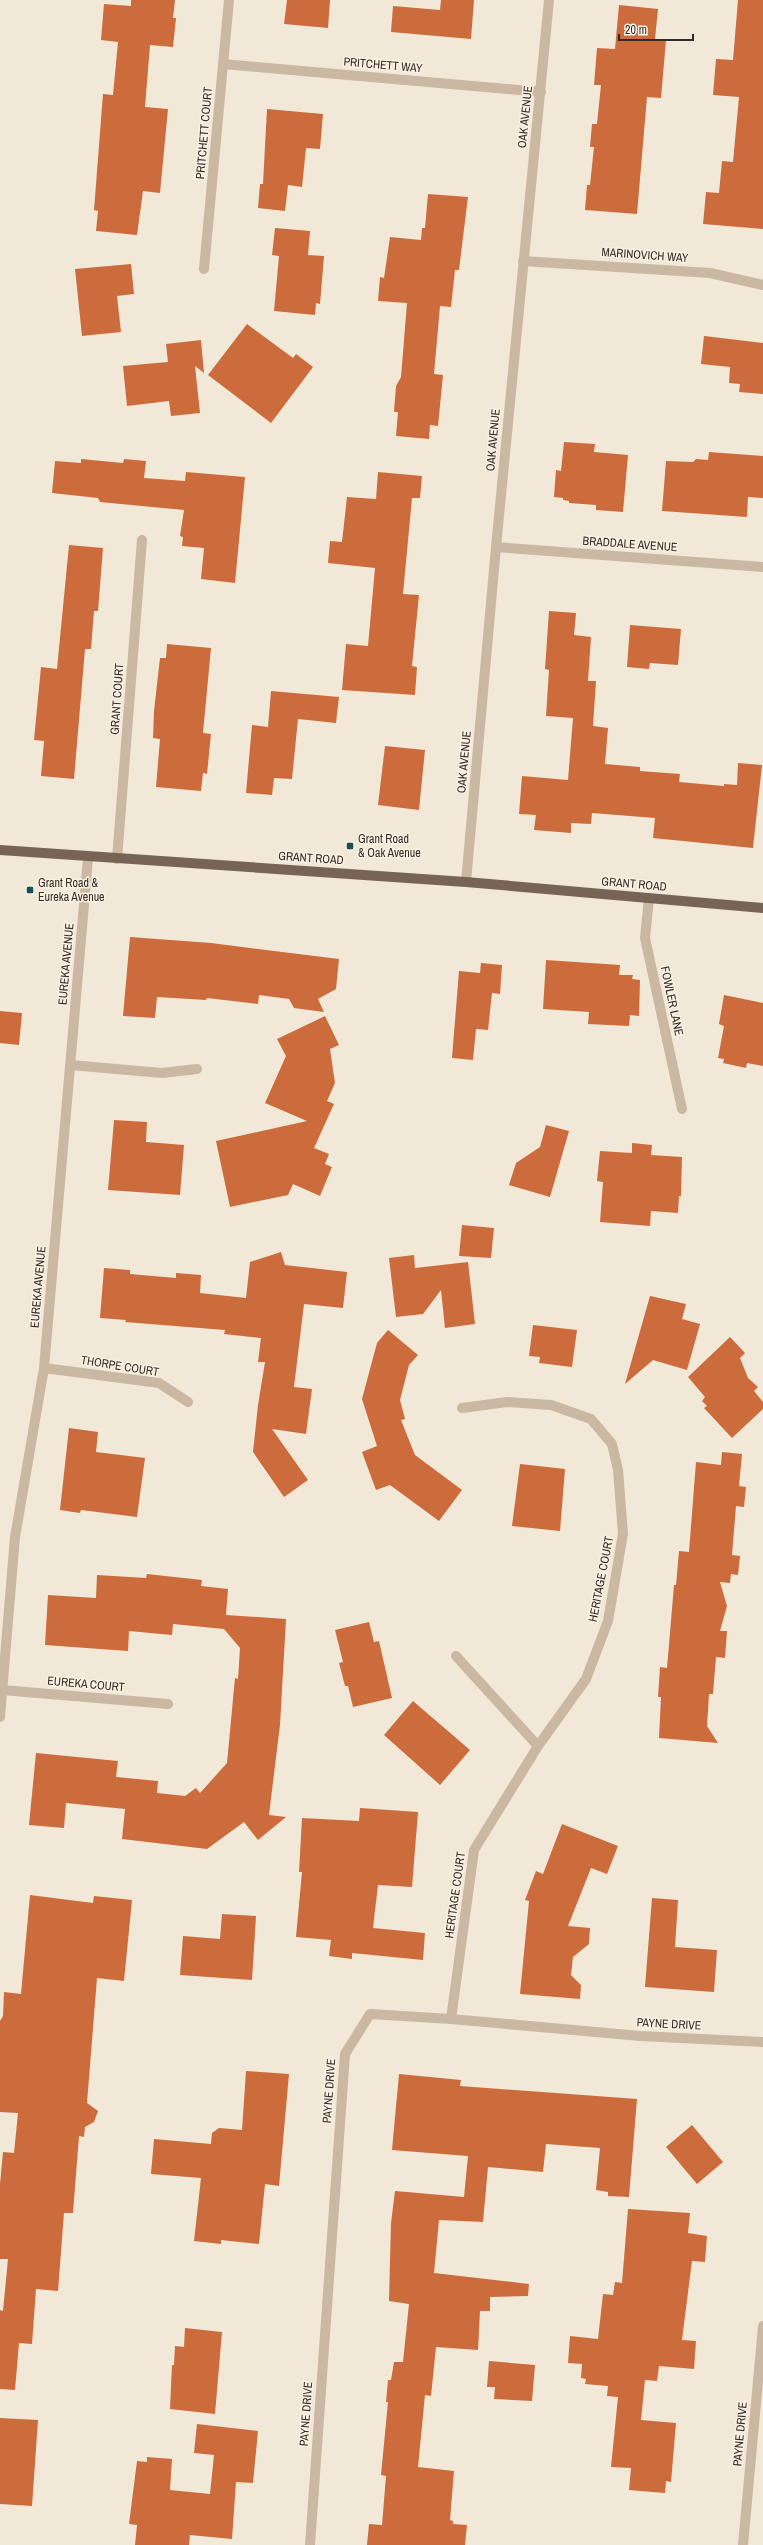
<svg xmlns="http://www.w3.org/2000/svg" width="763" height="2545" viewBox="0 0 763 2545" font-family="'Archivo Narrow',sans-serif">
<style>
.building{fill:#cc6b3b}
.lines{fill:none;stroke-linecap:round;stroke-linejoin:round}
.minor{stroke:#cab8a2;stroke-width:10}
.major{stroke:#786455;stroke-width:10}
.poi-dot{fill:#194e58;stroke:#faf1e3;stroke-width:1.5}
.labels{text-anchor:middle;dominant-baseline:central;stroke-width:3;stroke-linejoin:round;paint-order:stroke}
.street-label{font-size:12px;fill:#352b25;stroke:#faf1e3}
.poi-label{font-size:12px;fill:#352b25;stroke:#faf1e3;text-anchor:start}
</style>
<rect width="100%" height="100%" fill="#f2e8d7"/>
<path class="building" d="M 131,0 L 175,0 L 173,18 L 176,18 L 173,47 L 150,45 L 145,107 L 168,109 L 160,193 L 143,191 L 137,235 L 96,231 L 98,211 L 94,210 L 103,94 L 113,95 L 118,42 L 101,40 L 104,4 L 131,6 Z
M 287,0 L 330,0 L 328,28 L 284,24 Z
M 441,0 L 474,0 L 471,39 L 391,32 L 393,6 L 440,10 Z
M 738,0 L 763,0 L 763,229 L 703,224 L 706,192 L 719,193 L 722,161 L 733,162 L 739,97 L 713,95 L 716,59 L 733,60 Z
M 619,5 L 658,9 L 655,39 L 666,40 L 661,98 L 647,97 L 637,214 L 585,210 L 587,185 L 590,185 L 594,147 L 590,147 L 592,124 L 597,124 L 601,85 L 594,85 L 597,48 L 615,49 Z
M 267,109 L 323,114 L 320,149 L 306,148 L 302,187 L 288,185 L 285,211 L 258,208 L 260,184 L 263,184 Z
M 428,194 L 468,197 L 459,270 L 455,270 L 451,307 L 440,306 L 434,374 L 443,375 L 438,426 L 430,425 L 429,439 L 396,436 L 398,412 L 394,412 L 396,386 L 401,377 L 407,303 L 378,301 L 380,277 L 384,278 L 390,237 L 421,240 L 422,228 L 425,228 Z
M 275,228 L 310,231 L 308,255 L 324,256 L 320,304 L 316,303 L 315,315 L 274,311 L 279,256 L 272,255 Z
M 131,264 L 134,294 L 117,296 L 121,332 L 82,336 L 75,269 Z
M 247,324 L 293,358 L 296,354 L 313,367 L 271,423 L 208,375 Z
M 704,336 L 763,343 L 763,394 L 739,392 L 740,384 L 729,383 L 730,367 L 701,364 Z
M 201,340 L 204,373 L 195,366 L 200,413 L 171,416 L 169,401 L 127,406 L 123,366 L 168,362 L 166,344 Z
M 564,442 L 595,444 L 594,452 L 628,455 L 623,512 L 596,510 L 596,505 L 569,503 L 569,501 L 563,500 L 563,498 L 554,497 L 556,470 L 561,471 Z
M 709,452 L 763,456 L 763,498 L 748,497 L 747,517 L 662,511 L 666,461 L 693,462 L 696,459 L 708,460 Z
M 81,459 L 123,463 L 124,459 L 146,461 L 144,478 L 185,481 L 186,472 L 245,477 L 235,583 L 201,579 L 204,548 L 182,546 L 183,537 L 180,536 L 184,510 L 100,502 L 98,498 L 52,493 L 55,461 L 81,463 Z
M 378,472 L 422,476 L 420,498 L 412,498 L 403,594 L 419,595 L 412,666 L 417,667 L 415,695 L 342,690 L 346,644 L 368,646 L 375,568 L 328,563 L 330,541 L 342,542 L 347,497 L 376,499 Z
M 69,545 L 103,548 L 98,611 L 94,611 L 91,649 L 85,649 L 74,779 L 41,776 L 44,741 L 34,740 L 41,667 L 57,669 Z
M 549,611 L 576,613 L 574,635 L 591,637 L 588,681 L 596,681 L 593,726 L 608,728 L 605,764 L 640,767 L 640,771 L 680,774 L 679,782 L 724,786 L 724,784 L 737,785 L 738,763 L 762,765 L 753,848 L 653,838 L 655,818 L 592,813 L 591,824 L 571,823 L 571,833 L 534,830 L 536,815 L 519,814 L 522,776 L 568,780 L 573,718 L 546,716 L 549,670 L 545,669 Z
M 630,625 L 681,629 L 678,665 L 650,663 L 649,669 L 627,667 Z
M 167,644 L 211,648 L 203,733 L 211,734 L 207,774 L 203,773 L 201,791 L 156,787 L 160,739 L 153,738 L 154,711 L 160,658 L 166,658 Z
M 271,691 L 339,697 L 336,723 L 298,719 L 292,779 L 274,778 L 272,795 L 246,793 L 252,725 L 268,727 Z
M 385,746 L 425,750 L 419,810 L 378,805 Z
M 130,937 L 211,943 L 339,959 L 336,989 L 318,999 L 324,1012 L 294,1008 L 289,999 L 259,995 L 258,1004 L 207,998 L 206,1000 L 157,997 L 155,1018 L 123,1016 Z
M 546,960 L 620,965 L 619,975 L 633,975 L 632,979 L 640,980 L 639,1016 L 630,1015 L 629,1026 L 588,1024 L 589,1012 L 543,1009 Z
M 481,963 L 502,965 L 500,994 L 492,993 L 488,1030 L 476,1029 L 473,1060 L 452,1058 L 459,971 L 480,973 Z
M 724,995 L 763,1003 L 763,1066 L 747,1063 L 746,1068 L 723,1063 L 724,1059 L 718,1058 L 724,1026 L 719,1024 Z
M 0,1011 L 22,1013 L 19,1045 L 0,1043 Z
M 325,1016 L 339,1045 L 330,1049 L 335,1083 L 327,1101 L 334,1104 L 314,1148 L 329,1154 L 325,1164 L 332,1167 L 320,1196 L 293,1184 L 288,1195 L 230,1207 L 216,1141 L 307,1121 L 265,1103 L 286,1056 L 277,1039 Z
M 114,1120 L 147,1122 L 146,1142 L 184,1145 L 180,1195 L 108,1190 Z
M 546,1125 L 569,1131 L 550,1197 L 509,1185 L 516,1163 L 540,1147 Z
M 632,1143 L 652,1145 L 651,1155 L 682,1157 L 681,1196 L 679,1196 L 678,1213 L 651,1211 L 650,1226 L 600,1222 L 603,1182 L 597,1181 L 600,1151 L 632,1153 Z
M 462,1225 L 494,1228 L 491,1258 L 459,1256 Z
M 281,1252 L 285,1265 L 347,1272 L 343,1308 L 304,1304 L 294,1387 L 312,1389 L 306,1434 L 272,1429 L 308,1480 L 284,1497 L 253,1452 L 258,1405 L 265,1362 L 258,1362 L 261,1338 L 224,1334 L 225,1330 L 125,1322 L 126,1320 L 100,1318 L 104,1268 L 130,1270 L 130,1274 L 176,1278 L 176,1273 L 201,1275 L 200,1293 L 246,1298 L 250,1262 Z
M 414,1255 L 415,1268 L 468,1262 L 475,1324 L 445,1328 L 441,1290 L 423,1314 L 396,1317 L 389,1258 Z
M 650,1296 L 686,1304 L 682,1319 L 700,1324 L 687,1370 L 653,1360 L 625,1384 Z
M 533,1325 L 577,1330 L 572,1367 L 539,1363 L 540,1357 L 529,1356 Z
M 388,1330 L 418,1355 L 409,1365 L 400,1400 L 405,1419 L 401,1420 L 415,1455 L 462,1490 L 439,1521 L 390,1485 L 376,1490 L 362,1452 L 377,1446 L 362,1399 L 377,1343 Z
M 730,1337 L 745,1353 L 740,1358 L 748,1378 L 758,1387 L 754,1391 L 763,1402 L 763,1409 L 732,1438 L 704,1408 L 707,1406 L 702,1401 L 705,1397 L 688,1377 Z
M 69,1428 L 98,1432 L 96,1452 L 145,1458 L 137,1517 L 81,1510 L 80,1513 L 60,1510 Z
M 722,1452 L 742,1454 L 739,1486 L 746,1487 L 744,1507 L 736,1506 L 732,1555 L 740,1556 L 738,1575 L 731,1574 L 730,1583 L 720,1582 L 727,1606 L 720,1631 L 727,1631 L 725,1658 L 716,1657 L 713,1694 L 709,1694 L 707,1726 L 718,1743 L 659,1738 L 661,1697 L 658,1697 L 660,1667 L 667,1668 L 674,1585 L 676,1585 L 679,1551 L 689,1552 L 696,1462 L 721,1465 Z
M 520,1464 L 565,1469 L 560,1531 L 512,1526 Z
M 147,1574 L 202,1580 L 201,1586 L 228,1589 L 226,1615 L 286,1619 L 280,1725 L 269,1815 L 286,1817 L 258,1840 L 244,1822 L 207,1849 L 122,1839 L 125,1809 L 66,1803 L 64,1828 L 29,1825 L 36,1753 L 118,1761 L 116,1777 L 158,1781 L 157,1793 L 185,1796 L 196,1788 L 200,1793 L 227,1763 L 235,1678 L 238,1679 L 240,1648 L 224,1629 L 173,1624 L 172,1635 L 129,1631 L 128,1651 L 45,1645 L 48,1595 L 96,1598 L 97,1575 L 146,1578 Z
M 369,1622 L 374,1642 L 379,1641 L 392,1698 L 353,1707 L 348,1686 L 345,1686 L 339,1663 L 343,1662 L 335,1630 Z
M 413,1701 L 470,1750 L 440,1785 L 384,1735 Z
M 360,1808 L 418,1812 L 412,1887 L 378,1885 L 373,1928 L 425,1933 L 423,1960 L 352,1953 L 352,1959 L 329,1956 L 331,1940 L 296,1937 L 302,1872 L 299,1872 L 302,1818 L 359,1821 Z
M 562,1824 L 618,1846 L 607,1874 L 591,1868 L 568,1926 L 590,1928 L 589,1944 L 573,1957 L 571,1975 L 581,1985 L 580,1999 L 520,1994 L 529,1901 L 525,1900 L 536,1871 L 543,1874 Z
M 30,1895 L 93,1903 L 94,1896 L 132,1900 L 124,1981 L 97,1978 L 87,2103 L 98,2111 L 94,2122 L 85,2127 L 84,2137 L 79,2136 L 73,2213 L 64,2213 L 58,2291 L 36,2289 L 32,2344 L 19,2343 L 15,2390 L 0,2389 L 0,2310 L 3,2311 L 8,2259 L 0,2259 L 0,2184 L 3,2152 L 14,2153 L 18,2113 L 0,2112 L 0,2021 L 3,2016 L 4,1992 L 21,1994 Z
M 652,1898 L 678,1900 L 675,1947 L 717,1950 L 714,1992 L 645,1987 Z
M 222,1914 L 256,1916 L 252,1980 L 180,1975 L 183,1936 L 220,1939 Z
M 246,2071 L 289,2074 L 279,2186 L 265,2184 L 259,2244 L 221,2240 L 221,2244 L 194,2241 L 201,2178 L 151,2174 L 154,2139 L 211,2144 L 212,2133 L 219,2128 L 242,2130 Z
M 399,2074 L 461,2080 L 460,2086 L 637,2099 L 629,2197 L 608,2196 L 608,2192 L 596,2190 L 600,2148 L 546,2144 L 543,2172 L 488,2167 L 483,2222 L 439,2220 L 434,2273 L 529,2284 L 528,2296 L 490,2297 L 490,2311 L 480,2311 L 478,2350 L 436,2347 L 431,2396 L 425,2395 L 418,2467 L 454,2471 L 450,2520 L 453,2521 L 453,2524 L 467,2525 L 465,2545 L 367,2545 L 369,2524 L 382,2525 L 386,2476 L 381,2475 L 388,2402 L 386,2402 L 388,2380 L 391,2380 L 394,2362 L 403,2362 L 409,2304 L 389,2301 L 391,2223 L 395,2191 L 464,2197 L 468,2156 L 392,2150 Z
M 692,2125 L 723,2162 L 697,2184 L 666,2147 Z
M 628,2209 L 690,2213 L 688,2233 L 707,2236 L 705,2262 L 692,2261 L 682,2340 L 696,2341 L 694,2369 L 659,2366 L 657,2381 L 645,2380 L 641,2420 L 676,2423 L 671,2482 L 666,2481 L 665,2493 L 629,2490 L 631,2468 L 611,2467 L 618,2397 L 607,2396 L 608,2386 L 585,2384 L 586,2379 L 581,2378 L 582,2364 L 568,2363 L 570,2336 L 598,2339 L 603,2294 L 613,2295 L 615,2282 L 622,2283 Z
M 185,2328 L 222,2332 L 215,2414 L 170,2409 L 172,2365 L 174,2365 L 175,2346 L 184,2347 Z
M 489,2361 L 535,2365 L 532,2401 L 494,2399 L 495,2387 L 487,2387 Z
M 0,2418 L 38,2420 L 32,2506 L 0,2504 Z
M 197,2424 L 258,2431 L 253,2483 L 236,2482 L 232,2539 L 190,2535 L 189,2545 L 135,2545 L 137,2525 L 129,2524 L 137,2461 L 147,2462 L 147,2457 L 172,2459 L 170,2490 L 210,2494 L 214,2455 L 194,2453 Z"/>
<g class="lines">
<path class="minor" d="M 223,64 L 541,92
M 523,261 L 710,273 L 763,285
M 204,269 L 229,0
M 496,547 L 763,567
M 117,859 L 142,540
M 466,882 L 496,547 L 549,0
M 649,898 L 645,938 L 682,1109
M 70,1065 L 162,1073 L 197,1069
M 44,1368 L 159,1383 L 188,1402
M 456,1656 L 538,1746
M 2,1690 L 168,1704
M 0,1717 L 15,1537 L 44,1368 L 88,858
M 451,2019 L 474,1850 L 538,1746 L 586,1679 L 608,1621 L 623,1534 L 618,1470 L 612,1444 L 591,1419 L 551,1405 L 507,1402 L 462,1408
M 310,2545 L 345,2054 L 370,2014 L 451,2019 L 640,2036 L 763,2042
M 743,2545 L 763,2326"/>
<path class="major" d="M 0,850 L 466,882 L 763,908"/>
</g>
<g class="poi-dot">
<rect x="346" y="842" width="8" height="8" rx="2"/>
<rect x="26" y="886" width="8" height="8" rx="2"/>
</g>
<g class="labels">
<g class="street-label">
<text transform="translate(383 65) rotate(5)">PRITCHETT WAY</text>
<text transform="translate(525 117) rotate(-84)">OAK AVENUE</text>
<text transform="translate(204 133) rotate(-85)">PRITCHETT COURT</text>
<text transform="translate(645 255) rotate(4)">MARINOVICH WAY</text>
<text transform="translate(493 440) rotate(-85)">OAK AVENUE</text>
<text transform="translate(630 544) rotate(4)">BRADDALE AVENUE</text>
<text transform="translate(117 699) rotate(-86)">GRANT COURT</text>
<text transform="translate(464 762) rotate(-85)">OAK AVENUE</text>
<text transform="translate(311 858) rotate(4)">GRANT ROAD</text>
<text transform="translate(634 884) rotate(5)">GRANT ROAD</text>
<text transform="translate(66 964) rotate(-85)">EUREKA AVENUE</text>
<text transform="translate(672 1001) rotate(78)">FOWLER LANE</text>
<text transform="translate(38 1287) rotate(-85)">EUREKA AVENUE</text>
<text transform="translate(120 1366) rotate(9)">THORPE COURT</text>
<text transform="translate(601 1579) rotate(-79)">HERITAGE COURT</text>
<text transform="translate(86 1684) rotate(5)">EUREKA COURT</text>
<text transform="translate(455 1895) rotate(-82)">HERITAGE COURT</text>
<text transform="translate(669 2024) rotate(3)">PAYNE DRIVE</text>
<text transform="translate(329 2091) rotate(-86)">PAYNE DRIVE</text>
<text transform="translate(306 2414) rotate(-86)">PAYNE DRIVE</text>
<text transform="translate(740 2434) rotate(-85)">PAYNE DRIVE</text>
</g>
<g class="poi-label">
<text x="358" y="839">Grant Road<tspan x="358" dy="14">&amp; Oak Avenue</tspan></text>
<text x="38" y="883">Grant Road &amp;<tspan x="38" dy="14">Eureka Avenue</tspan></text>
</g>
</g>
<path d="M619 34v6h74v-6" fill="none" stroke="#352b25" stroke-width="2"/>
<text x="625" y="34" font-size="12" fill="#352b25" stroke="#faf1e3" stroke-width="3" paint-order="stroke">20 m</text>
</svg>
